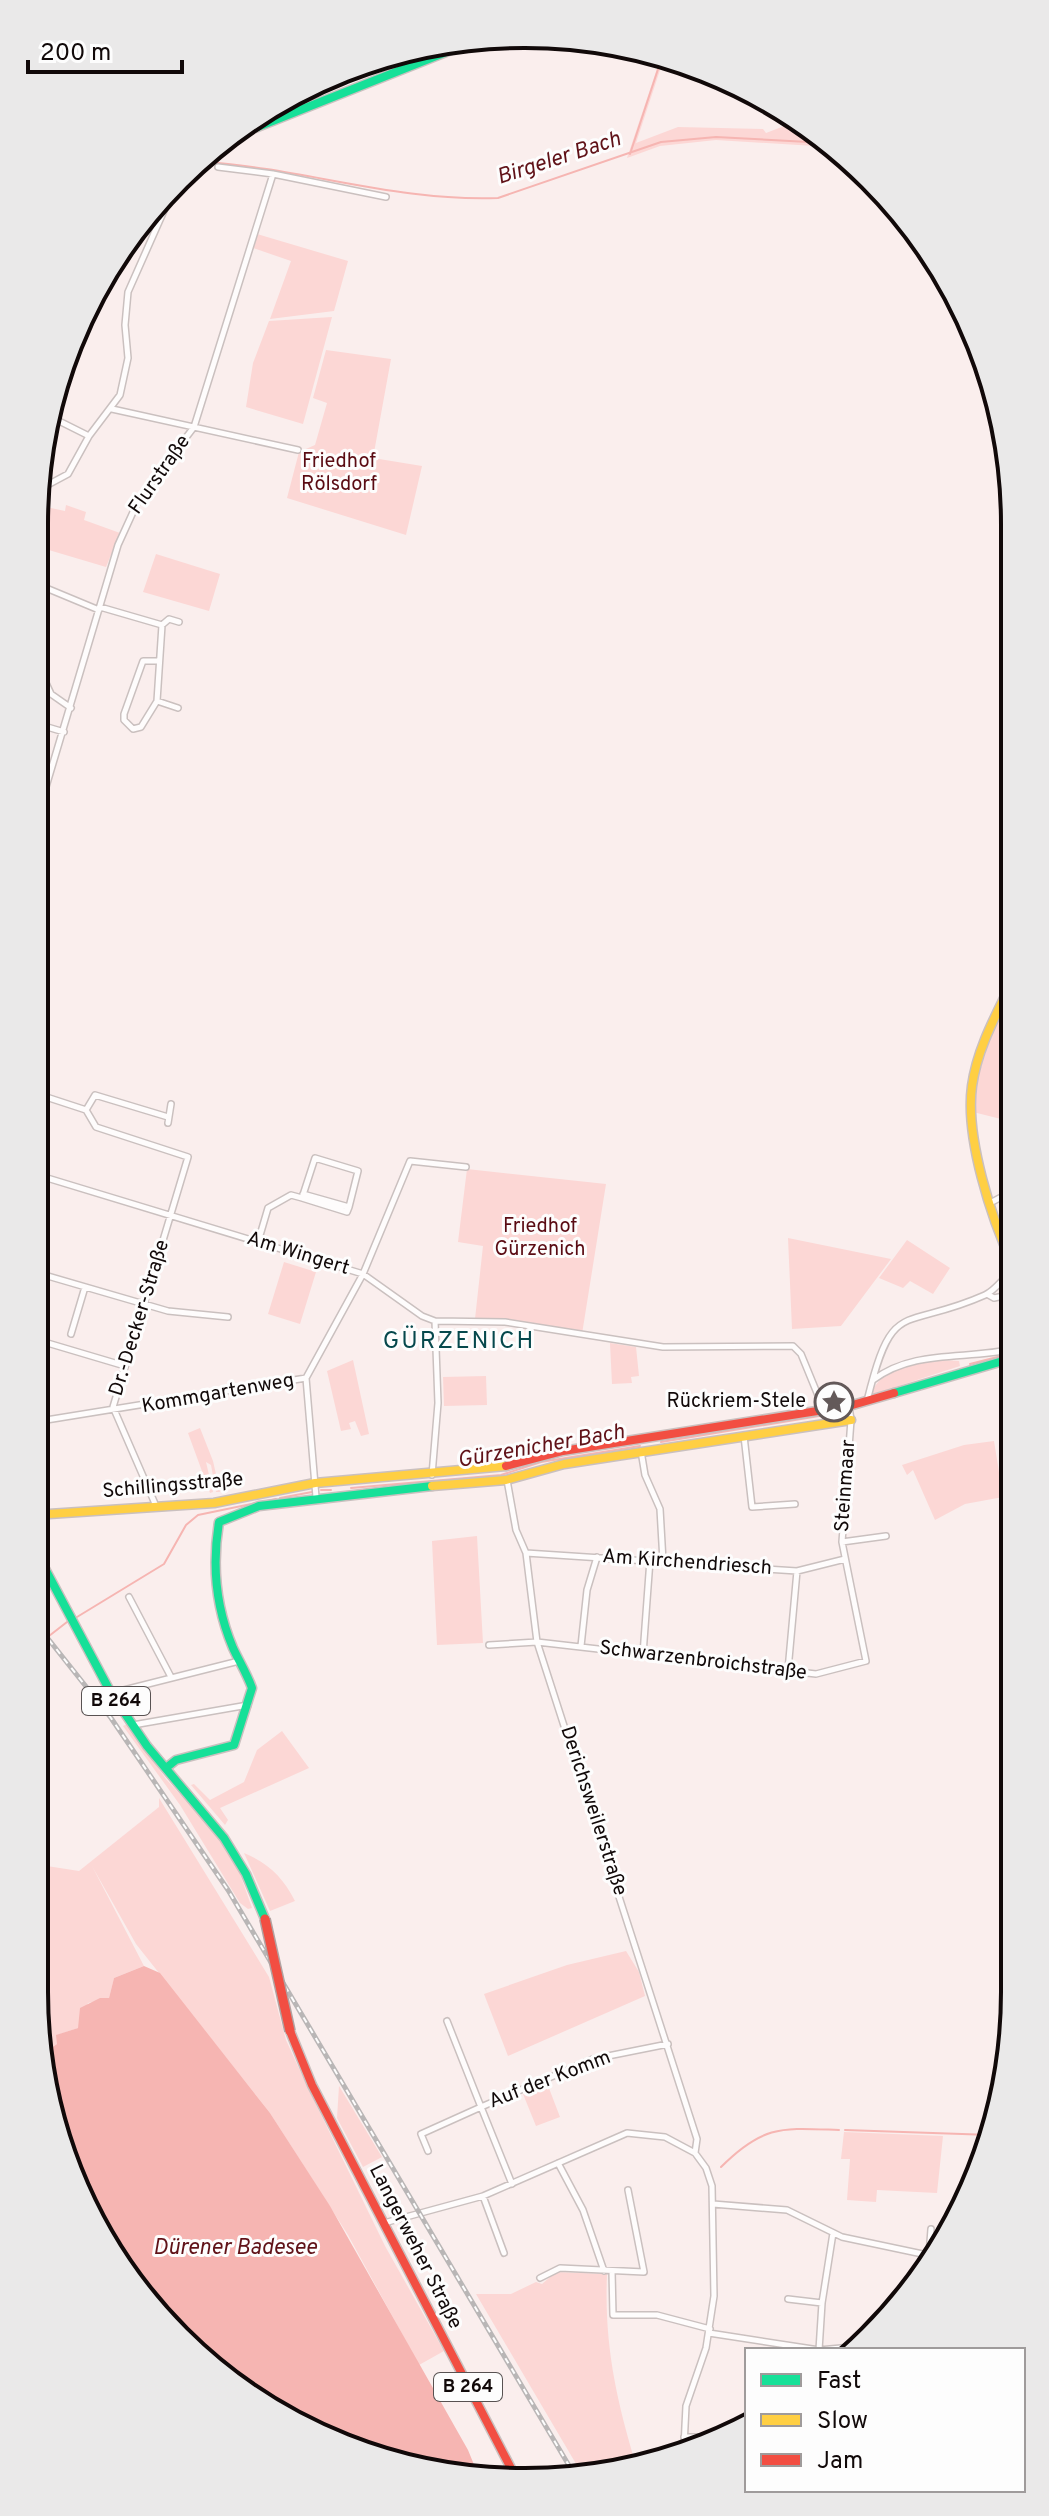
<svg xmlns="http://www.w3.org/2000/svg" width="1049" height="2516" viewBox="0 0 1049 2516" font-family="Overpass,sans-serif">
<style>
.green{fill:#fcd7d5}
.water{fill:#f6b5b2}
.lines{fill:none;stroke-linecap:round;stroke-linejoin:round}
.stream{stroke:#f6b5b2;stroke-width:2}
.street-casing{stroke:#cac0bf;stroke-width:8}
.fast-casing{stroke:#cac0bf;stroke-width:11}
.slow-casing{stroke:#cac0bf;stroke-width:11}
.jam-casing{stroke:#cac0bf;stroke-width:11}
.street{stroke:#fefcfc;stroke-width:5}
.fast{stroke:#16e098;stroke-width:8}
.slow{stroke:#ffcf43;stroke-width:8}
.jam{stroke:#f24e42;stroke-width:8}
.rail-casing{stroke:#b9b6b6;stroke-width:5}
.rail{stroke:#fdfdfd;stroke-width:2;stroke-dasharray:6;stroke-linecap:butt}
.jam-bridge-casing{stroke:#b2a2a1;stroke-width:12;stroke-linecap:butt}
.jam-bridge{stroke:#f24e42;stroke-width:9}
.labels{text-anchor:middle;dominant-baseline:central;stroke-width:6;stroke-linejoin:round;paint-order:stroke}
.shield{fill:#fdfdfd;stroke:#585252;stroke-width:2}
.shield-label{font-size:18px;font-weight:bold;fill:#110909}
.park-label{font-size:20px;fill:#5a0b13;stroke:#fdfdfd}
.street-label{font-size:20px;fill:#110909;stroke:#fdfdfd}
.poi-label{font-size:20px;fill:#110909;stroke:#fdfdfd;text-anchor:end}
.water-label{font-size:22px;font-style:italic;fill:#601218;stroke:#fdfdfd}
.quarter-label{font-size:24px;letter-spacing:2px;fill:#06484c;stroke:#fdfdfd}
.rim{fill:none;stroke:#110909;stroke-width:4}
</style>
<rect width="100%" height="100%" fill="#faeeed"/>
<path class="green" d="M 661,57 L 661,67 L 636,143 L 678,127 L 763,129 L 766,133 L 800,120 L 831,147 L 716,140 L 660,146 L 627,158 Z
M 257,234 L 348,261 L 334,311 L 270,319 L 291,261 L 253,248 Z
M 332,317 L 303,424 L 246,407 L 253,363 L 269,321 Z
M 326,350 L 391,359 L 373,458 L 422,466 L 406,535 L 287,498 L 299,452 L 315,445 L 327,403 L 313,398 Z
M 66,505 L 86,512 L 84,520 L 120,533 L 106,567 L 42,548 L 46,507 L 65,511 Z
M 156,554 L 220,574 L 209,611 L 143,592 Z
M 1012,990 L 1013,1122 L 973,1112 C 976,1067 994,1030 1012,990 Z
M 467,1169 L 606,1184 L 582,1334 L 502,1319 L 475,1319 L 483,1246 L 458,1242 Z
M 788,1238 L 891,1259 L 841,1326 L 792,1329 Z
M 907,1240 L 950,1268 L 933,1294 L 910,1281 L 903,1288 L 879,1278 Z
M 284,1262 L 316,1272 L 300,1324 L 268,1314 Z
M 610,1343 L 636,1347 L 639,1376 L 631,1377 L 632,1383 L 612,1384 Z
M 353,1360 L 369,1434 L 361,1436 L 355,1421 L 349,1423 L 351,1429 L 341,1431 L 327,1371 Z
M 943,1360 L 959,1361 L 960,1366 L 871,1395 C 880,1367 916,1362 943,1360 Z
M 486,1376 L 487,1405 L 444,1406 L 443,1377 Z
M 200,1428 L 213,1461 L 220,1492 L 216,1492 L 211,1465 L 206,1462 L 213,1492 L 210,1493 L 188,1433 Z
M 994,1441 L 1003,1497 L 965,1504 L 935,1520 L 913,1470 L 907,1475 L 902,1465 L 964,1445 Z
M 477,1536 L 483,1643 L 437,1645 L 432,1541 Z
M 127,1724 L 166,1779 L 216,1833 L 239,1871 L 252,1908 L 248,1909 L 240,1903 L 180,1805 L 123,1726 Z
M 282,1731 L 309,1768 L 220,1808 L 228,1820 L 225,1825 L 191,1785 L 194,1784 L 210,1800 L 244,1782 L 257,1750 Z
M 159,1798 L 269,1977 L 286,2040 L 308,2088 L 385,2246 L 444,2351 L 419,2365 L 348,2235 L 270,2113 L 136,1944 L 92,1866 L 144,1966 L 114,1978 L 109,1998 L 88,2003 L 78,2028 L 57,2035 L 57,2044 L 44,2053 L 34,1991 L 34,1864 L 79,1871 L 159,1807 Z
M 244,1853 C 268,1863 283,1877 295,1901 L 270,1911 Z
M 626,1951 L 639,1972 L 645,1996 L 508,2056 L 484,1994 L 567,1965 Z
M 547,2083 L 560,2117 L 536,2126 L 523,2094 Z
M 339,2086 L 382,2157 L 363,2167 L 337,2118 Z
M 844,2132 L 943,2136 L 937,2193 L 877,2190 L 876,2202 L 847,2200 L 850,2159 L 841,2159 Z
M 556,2272 L 607,2274 C 604,2343 616,2399 636,2465 L 610,2473 L 582,2474 L 476,2294 L 511,2294 L 536,2282 L 542,2284 Z"/>
<path class="water" d="M 144,1966 L 160,1973 L 270,2113 L 330,2206 L 468,2450 L 479,2477 L 460,2478 L 280,2417 L 155,2315 L 60,2150 L 44,2053 L 57,2044 L 56,2035 L 78,2028 L 80,2008 L 100,1998 L 109,1998 L 114,1978 Z"/>
<g class="lines">
<path class="stream" d="M 630,154 L 662,57
M 207,162 C 304,169 399,202 498,198 L 661,142 L 716,137 L 827,143
M 970,1364 L 1013,1353
M 661,1442 L 825,1415
M 351,1488 L 501,1475 L 541,1462 L 640,1446
M 321,1490 L 331,1490
M 280,1498 L 312,1492
M 77,1617 L 164,1564 L 186,1525 L 198,1515 L 276,1499
M 49,1636 L 67,1622
M 34,1641 L 44,1640
M 845,2130 L 991,2135
M 721,2167 C 764,2124 783,2128 839,2130"/>
<g class="street-casing">
<path id="street" d="M 218,167 L 273,174 L 386,197
M 112,409 L 298,450
M 59,421 L 89,436
M 40,489 L 68,474 L 89,436 L 120,395 L 128,358 L 125,325 L 128,292 L 175,186
M 34,583 L 99,610
M 100,607 L 162,625 L 169,619 L 179,622
M 34,657 L 51,694 L 71,708
M 157,661 L 143,661 L 124,714 L 124,720 L 133,729 L 141,727 L 157,701 L 162,625
M 157,701 L 178,708
M 34,723 L 64,732
M 34,827 L 118,545 L 139,499 L 194,427 L 273,174
M 34,1093 L 86,1110 L 96,1127 L 188,1157 L 113,1407 L 156,1506
M 86,1110 L 95,1095 L 168,1117
M 168,1123 L 171,1104
M 34,1174 L 363,1274 L 422,1316 L 435,1321 L 505,1322 L 663,1347 L 793,1346 L 801,1354 L 824,1410
M 302,1198 L 347,1212 L 349,1207 L 303,1194
M 992,1202 L 1007,1194 L 1005,1221 L 1013,1225
M 258,1242 L 268,1208 L 291,1195 L 302,1198 L 315,1158 L 358,1171 L 349,1207
M 34,1272 L 168,1311 L 228,1317
M 987,1294 L 994,1298 L 1013,1294
M 71,1334 L 85,1287
M 34,1339 L 125,1366
M 873,1380 C 914,1349 966,1360 1013,1349
M 867,1401 C 893,1295 902,1332 985,1295 C 996,1290 1003,1278 1013,1270
M 34,1422 L 306,1378
M 744,1436 L 752,1507 L 795,1504
M 641,1451 L 645,1475 L 660,1509 L 663,1561
M 432,1475 L 438,1403 L 435,1321
M 507,1480 L 516,1530 L 526,1553 L 537,1642 L 697,2139 L 695,2153
M 316,1497 L 306,1378 L 363,1274 L 410,1161 L 466,1167
M 842,1542 L 886,1536
M 526,1553 L 797,1571 L 845,1559
M 129,1597 L 171,1677
M 489,1645 L 537,1642 L 816,1674 L 866,1661 L 842,1542 L 851,1420 L 849,1406
M 581,1646 L 587,1590 L 597,1557
M 643,1654 L 650,1560
M 788,1670 L 797,1571
M 112,1693 L 239,1661
M 133,1725 L 248,1705
M 428,2151 L 421,2134 L 481,2107 L 447,2021
M 558,2163 L 583,2210 L 604,2271
M 971,2183 L 972,2165
M 512,2184 L 481,2107 L 593,2059 L 668,2044
M 483,2196 L 504,2253
M 713,2204 L 787,2210 L 842,2237 L 932,2256
M 384,2223 L 483,2196 L 627,2133 L 665,2137 L 695,2153 L 706,2168 L 712,2186 L 714,2296 L 706,2348 L 686,2406 L 684,2446
M 929,2255 L 931,2229
M 612,2271 L 613,2315 L 657,2315 L 710,2329
M 540,2278 L 560,2268 L 644,2272 L 628,2190
M 788,2299 L 822,2303
M 709,2333 L 819,2350 L 852,2347
M 819,2350 L 822,2303 L 833,2233
M 684,2437 L 705,2437"/>
</g>
<g class="fast-casing">
<path id="fast" d="M 245,132 L 479,39
M 894,1393 L 1013,1358
M 34,1548 L 111,1693 L 147,1746 L 224,1838 L 246,1874 L 265,1919
M 166,1768 L 176,1760 L 234,1745 L 252,1688 C 247,1674 239,1661 233,1648 C 216,1608 212,1564 219,1522 L 259,1506 L 432,1486"/>
</g>
<g class="slow-casing">
<path id="slow" d="M 1012,982 C 996,1015 977,1049 972,1086 C 965,1137 991,1218 1013,1265
M 432,1486 L 506,1480 L 564,1464 L 851,1420
M 34,1515 L 214,1503 L 315,1483 L 506,1466"/>
</g>
<g class="jam-casing">
<path id="jam" d="M 506,1466 L 563,1451 L 849,1406 L 894,1393
M 290,2031 L 312,2085 L 515,2476"/>
</g>
<use href="#street" class="street"/>
<use href="#fast" class="fast"/>
<use href="#slow" class="slow"/>
<use href="#jam" class="jam"/>
<g class="rail-casing">
<path id="rail" d="M 34,1621 L 111,1718 L 228,1890 L 574,2474"/>
</g>
<use href="#rail" class="rail"/>
<g class="jam-bridge-casing">
<path id="jam-bridge" d="M 265,1919 L 290,2031"/>
</g>
<use href="#jam-bridge" class="jam-bridge"/>
</g>
<defs>
<g id="sight-ring" transform="scale(2)"><circle r="9.5" fill="#fdfdfd" stroke="#635959" stroke-width="1.5"/><path d="M0-6L1.8-2.2L6-1.7L2.9 1.2L3.7 5.4L0 3.3L-3.7 5.4L-2.9 1.2L-6-1.7L-1.8-2.2Z" fill="#635959"/></g>
</defs>
<g fill-rule="evenodd">
<use href="#sight-ring" x="834" y="1402"/>
</g>
<g class="labels">
<g class="shield">
<rect x="82" y="1687" width="68" height="28" rx="6"/>
<rect x="434" y="2373" width="68" height="28" rx="6"/>
</g>
<g class="shield-label">
<text x="116" y="1701">B 264</text>
<text x="468" y="2387">B 264</text>
</g>
<g class="park-label">
<text x="339" y="462">Friedhof<tspan x="339" dy="23">Rölsdorf</tspan></text>
<text x="540" y="1227">Friedhof<tspan x="540" dy="23">Gürzenich</tspan></text>
</g>
<g class="street-label">
<text transform="translate(160 475) rotate(-55)">Flurstraße</text>
<text transform="translate(298 1254) rotate(17)">Am Wingert</text>
<text transform="translate(140 1318) rotate(-73)">Dr.-Decker-Straße</text>
<text transform="translate(218 1394) rotate(-10)">Kommgartenweg</text>
<text transform="translate(173 1486) rotate(-5)">Schillingsstraße</text>
<text transform="translate(846 1486) rotate(-86)">Steinmaar</text>
<text transform="translate(687 1563) rotate(4)">Am Kirchendriesch</text>
<text transform="translate(703 1661) rotate(7)">Schwarzenbroichstraße</text>
<text transform="translate(593 1811) rotate(72)">Derichsweilerstraße</text>
<text transform="translate(550 2080) rotate(-21)">Auf der Komm</text>
<text transform="translate(415 2247) rotate(63)">Langerweher Straße</text>
</g>
<g class="poi-label">
<text x="806" y="1402">Rückriem-Stele</text>
</g>
<g class="water-label">
<text transform="translate(559 159) rotate(-18)">Birgeler Bach</text>
<text transform="translate(541 1447) rotate(-10)">Gürzenicher Bach</text>
<text x="235" y="2248">Dürener Badesee</text>
</g>
<g class="quarter-label">
<text x="459" y="1342">GÜRZENICH</text>
</g>
</g>
<path d="M0 0H1049V2516H0ZM524 48H525A476 476 0 0 1 1001 524V1992A476 476 0 0 1 525 2468H524A476 476 0 0 1 48 1992V524A476 476 0 0 1 524 48Z" fill="#eae9e9" fill-rule="evenodd"/>
<path class="rim" d="M524 48H525A476 476 0 0 1 1001 524V1992A476 476 0 0 1 525 2468H524A476 476 0 0 1 48 1992V524A476 476 0 0 1 524 48Z"/>
<rect x="745" y="2348" width="280" height="144" fill="#fdfdfd" stroke="#9f9b9b" stroke-width="2"/>
<rect x="761" y="2374" width="40" height="12" fill="#16e098" stroke="#9f9b9b" stroke-width="2"/>
<text x="817" y="2388" font-size="24" fill="#110909">Fast</text>
<rect x="761" y="2414" width="40" height="12" fill="#ffcf43" stroke="#9f9b9b" stroke-width="2"/>
<text x="817" y="2428" font-size="24" fill="#110909">Slow</text>
<rect x="761" y="2454" width="40" height="12" fill="#f24e42" stroke="#9f9b9b" stroke-width="2"/>
<text x="817" y="2468" font-size="24" fill="#110909">Jam</text>
<path d="M28 60v12h154v-12" fill="none" stroke="#110909" stroke-width="4"/>
<text x="40" y="60" font-size="24" fill="#110909" stroke="#fdfdfd" stroke-width="6" paint-order="stroke">200 m</text>
</svg>
